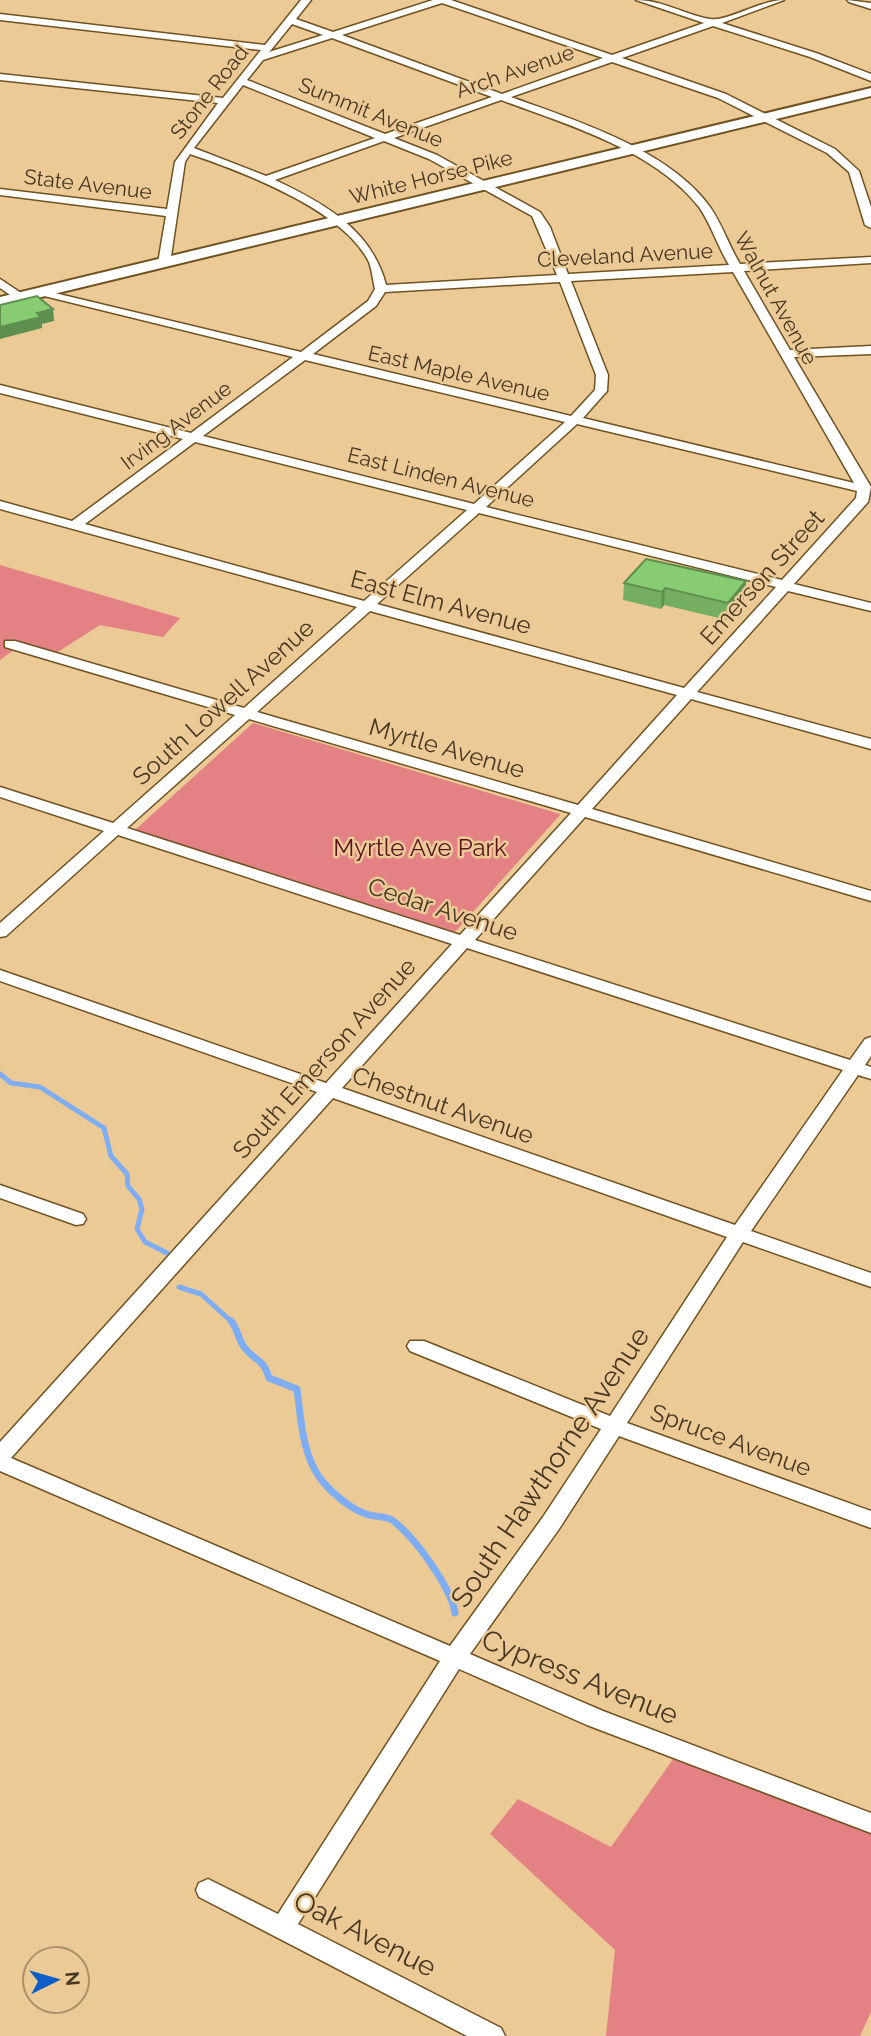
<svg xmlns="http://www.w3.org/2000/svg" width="871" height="2036" viewBox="0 0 871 2036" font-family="Raleway,sans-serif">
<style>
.green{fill:#e38184}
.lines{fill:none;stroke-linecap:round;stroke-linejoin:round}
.stream-far1{stroke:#7eadf3;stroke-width:5}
.stream{stroke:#7eadf3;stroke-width:7}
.minor-casing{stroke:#6f5220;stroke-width:3}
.highway-casing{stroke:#6f5220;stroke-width:4}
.minor{fill:#fff;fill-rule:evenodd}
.highway{fill:#fff;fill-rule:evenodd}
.wall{fill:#74af61}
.shaded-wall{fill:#5e8f4f}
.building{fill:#87cc71;stroke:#5e8f4f;stroke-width:2}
.labels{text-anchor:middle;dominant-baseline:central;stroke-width:5;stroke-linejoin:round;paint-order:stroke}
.far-street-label{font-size:21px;fill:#463823;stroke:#ebca96}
.street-label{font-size:24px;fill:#463823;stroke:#ebca96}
.park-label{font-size:24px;fill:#5b131d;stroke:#ebca96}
.near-street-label{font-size:28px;fill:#463823;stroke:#ebca96}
</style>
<rect width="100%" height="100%" fill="#ebca96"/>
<path class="green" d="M 0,565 L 180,618 L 163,637 L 100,625 L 50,657 L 15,649 L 0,660 Z
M 253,723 L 560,814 L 560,815 L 455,932 L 135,830 Z
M 678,1752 L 871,1832 L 871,2012 L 860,2036 L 606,2036 L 615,1950 L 490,1834 L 518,1799 L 611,1847 Z"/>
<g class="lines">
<path class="stream-far1" d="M 0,1074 L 11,1083 L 40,1087 L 104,1128 L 111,1156 L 127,1174 L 128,1186 L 139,1199 L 142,1209 L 137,1229 L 145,1242 L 167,1253
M 179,1287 L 201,1294 L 233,1323"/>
<path class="stream" d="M 231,1321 C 238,1329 238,1339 244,1347 C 255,1362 263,1357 269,1378 L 297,1389 C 301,1419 302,1457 323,1482 C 333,1494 351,1509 366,1514 C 374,1517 386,1516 392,1520 C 414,1536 451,1587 455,1613"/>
<g class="minor-casing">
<path id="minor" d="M 301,0 L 311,0 L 296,19 L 333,32 L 433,0 L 451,0 L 612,55 L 704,23 L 636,0 C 663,0 685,15 710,19 C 726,22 761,0 784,0 L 722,23 L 816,53 L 871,74 L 871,81 L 810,57 L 713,26 L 622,58 L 726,94 L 835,149 L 859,171 L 871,207 L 871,228 L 865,225 L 849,172 L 827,153 L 718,98 L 612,62 L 511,97 C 575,120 670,150 710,207 C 722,224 729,246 740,264 L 871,257 L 871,263 L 744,271 L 790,350 L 871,346 L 871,354 L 794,357 L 871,487 L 868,502 L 794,584 L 871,603 L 871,611 L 788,591 L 697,692 L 871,739 L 871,749 L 691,699 L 592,809 L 871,891 L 871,901 L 585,817 L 475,940 L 850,1060 L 865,1039 L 871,1037 L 871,1056 L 865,1065 L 871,1067 L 871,1079 L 858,1075 L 751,1231 L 871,1273 L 871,1287 L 743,1242 L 627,1423 L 871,1511 L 871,1528 L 619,1436 L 559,1529 L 470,1654 L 603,1711 L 871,1813 L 871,1833 L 587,1725 L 459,1669 L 298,1924 L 501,2028 L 505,2036 L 467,2036 L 199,1897 L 196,1890 L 199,1883 L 208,1879 L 278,1914 L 440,1661 L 0,1471 L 0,1442 L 317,1092 L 0,981 L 0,970 L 326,1083 L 452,944 L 118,835 L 6,936 L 0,937 L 0,923 L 104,831 L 0,797 L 0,787 L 113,823 L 235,715 L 5,647 L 5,641 L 15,641 L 244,708 L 357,607 L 0,509 L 0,501 L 72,521 L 183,439 L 0,393 L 0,385 L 191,433 L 293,357 L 32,293 L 38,289 L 301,352 L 368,301 L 375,289 C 373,281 372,270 369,262 C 343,209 243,172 190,154 L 185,162 L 170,263 L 164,266 L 158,263 L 166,216 L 0,195 L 0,189 L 167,209 L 175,162 L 218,103 L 0,80 L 0,74 L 223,98 L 261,50 L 0,20 L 0,14 L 265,45 ZM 442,3 L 603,58 L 502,94 L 342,35 ZM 292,24 L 323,35 L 269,52 L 271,50 ZM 332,38 L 492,97 L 385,134 L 247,80 L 263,60 ZM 243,85 L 375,138 L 266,176 L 194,148 ZM 501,100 C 568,125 654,150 699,207 C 711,224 718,247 729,265 L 568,274 L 550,227 L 540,212 L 437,155 L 394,138 ZM 384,141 L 429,159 L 532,216 L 557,275 L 386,285 C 372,230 324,203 275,180 ZM 733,272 L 854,483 L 583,418 L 607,391 L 608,375 L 571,281 ZM 560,282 L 596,375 L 595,390 L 571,416 L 313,354 L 376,306 L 385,292 ZM 305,360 L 565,422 L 474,504 L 203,436 ZM 577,424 L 857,491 L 856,498 L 782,580 L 486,507 ZM 195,442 L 467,510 L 364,601 L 85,524 ZM 479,513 L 776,587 L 684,688 L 377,604 ZM 370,611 L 677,695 L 578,805 L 257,712 ZM 249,719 L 571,813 L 460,935 L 127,828 ZM 467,948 L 843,1070 L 735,1225 L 342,1088 ZM 333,1098 L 727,1237 L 610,1416 L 424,1341 L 410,1341 L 407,1346 L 410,1351 L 601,1429 L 543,1517 L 450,1646 L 11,1458 Z
M 847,0 L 871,3 L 871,9 L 849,2 Z
M 0,279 L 24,295 L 24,299 L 16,299 L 0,288 Z
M 0,1185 L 83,1214 L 86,1219 L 83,1224 L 76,1225 L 0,1198 Z"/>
</g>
<g class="highway-casing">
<path id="highway" d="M 871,88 L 871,96 L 0,307 L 0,297 Z"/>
</g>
<use href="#minor" class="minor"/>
<use href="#highway" class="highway"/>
</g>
<path class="wall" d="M 746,581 L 745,597 L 727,620 L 664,605 L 661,609 L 623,600 L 624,583 Z"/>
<path class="shaded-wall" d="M 53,309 L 54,321 L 42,324 L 42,328 L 0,339 L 0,327 L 37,313 Z
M 746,581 L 745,597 L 727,620 L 728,603 Z
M 665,588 L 664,605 L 661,609 L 662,592 Z"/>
<path class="building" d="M 37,296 L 53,309 L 37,313 L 41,317 L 0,327 L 0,305 Z
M 646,559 L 746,581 L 728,603 L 665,588 L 662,592 L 624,583 Z"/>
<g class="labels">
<g class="far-street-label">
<text transform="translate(515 71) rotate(-19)">Arch Avenue</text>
<text transform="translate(209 92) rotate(-52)">Stone Road</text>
<text transform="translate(371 112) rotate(22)">Summit Avenue</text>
<text transform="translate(431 177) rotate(-14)">White Horse Pike</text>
<text transform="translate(88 184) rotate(7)">State Avenue</text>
<text transform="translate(625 255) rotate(-3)">Cleveland Avenue</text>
<text transform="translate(776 298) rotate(61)">Walnut Avenue</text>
<text transform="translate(459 373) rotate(13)">East Maple Avenue</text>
<text transform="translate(176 425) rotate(-37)">Irving Avenue</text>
<text transform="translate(441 477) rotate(14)">East Linden Avenue</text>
</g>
<g class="street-label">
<text transform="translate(762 577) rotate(-48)">Emerson Street</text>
<text transform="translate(441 602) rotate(15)">East Elm Avenue</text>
<text transform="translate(223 702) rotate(-42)">South Lowell Avenue</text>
<text transform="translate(447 748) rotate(16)">Myrtle Avenue</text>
<text transform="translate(443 909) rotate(18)">Cedar Avenue</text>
<text transform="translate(324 1058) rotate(-48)">South Emerson Avenue</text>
<text transform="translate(443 1105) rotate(19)">Chestnut Avenue</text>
<text transform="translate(731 1440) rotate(20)">Spruce Avenue</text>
</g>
<g class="park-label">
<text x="420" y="847">Myrtle Ave Park</text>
</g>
<g class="near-street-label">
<text transform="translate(550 1467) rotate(-56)">South Hawthorne Avenue</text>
<text transform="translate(580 1677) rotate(22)">Cypress Avenue</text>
<text transform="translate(365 1934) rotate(27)">Oak Avenue</text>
</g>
</g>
<g transform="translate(56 1980) rotate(85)"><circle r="33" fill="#ebca96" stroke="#a99068" stroke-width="2"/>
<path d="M0-5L12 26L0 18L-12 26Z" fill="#0d5ec8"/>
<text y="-10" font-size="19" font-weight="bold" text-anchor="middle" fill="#463823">N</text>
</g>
</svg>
